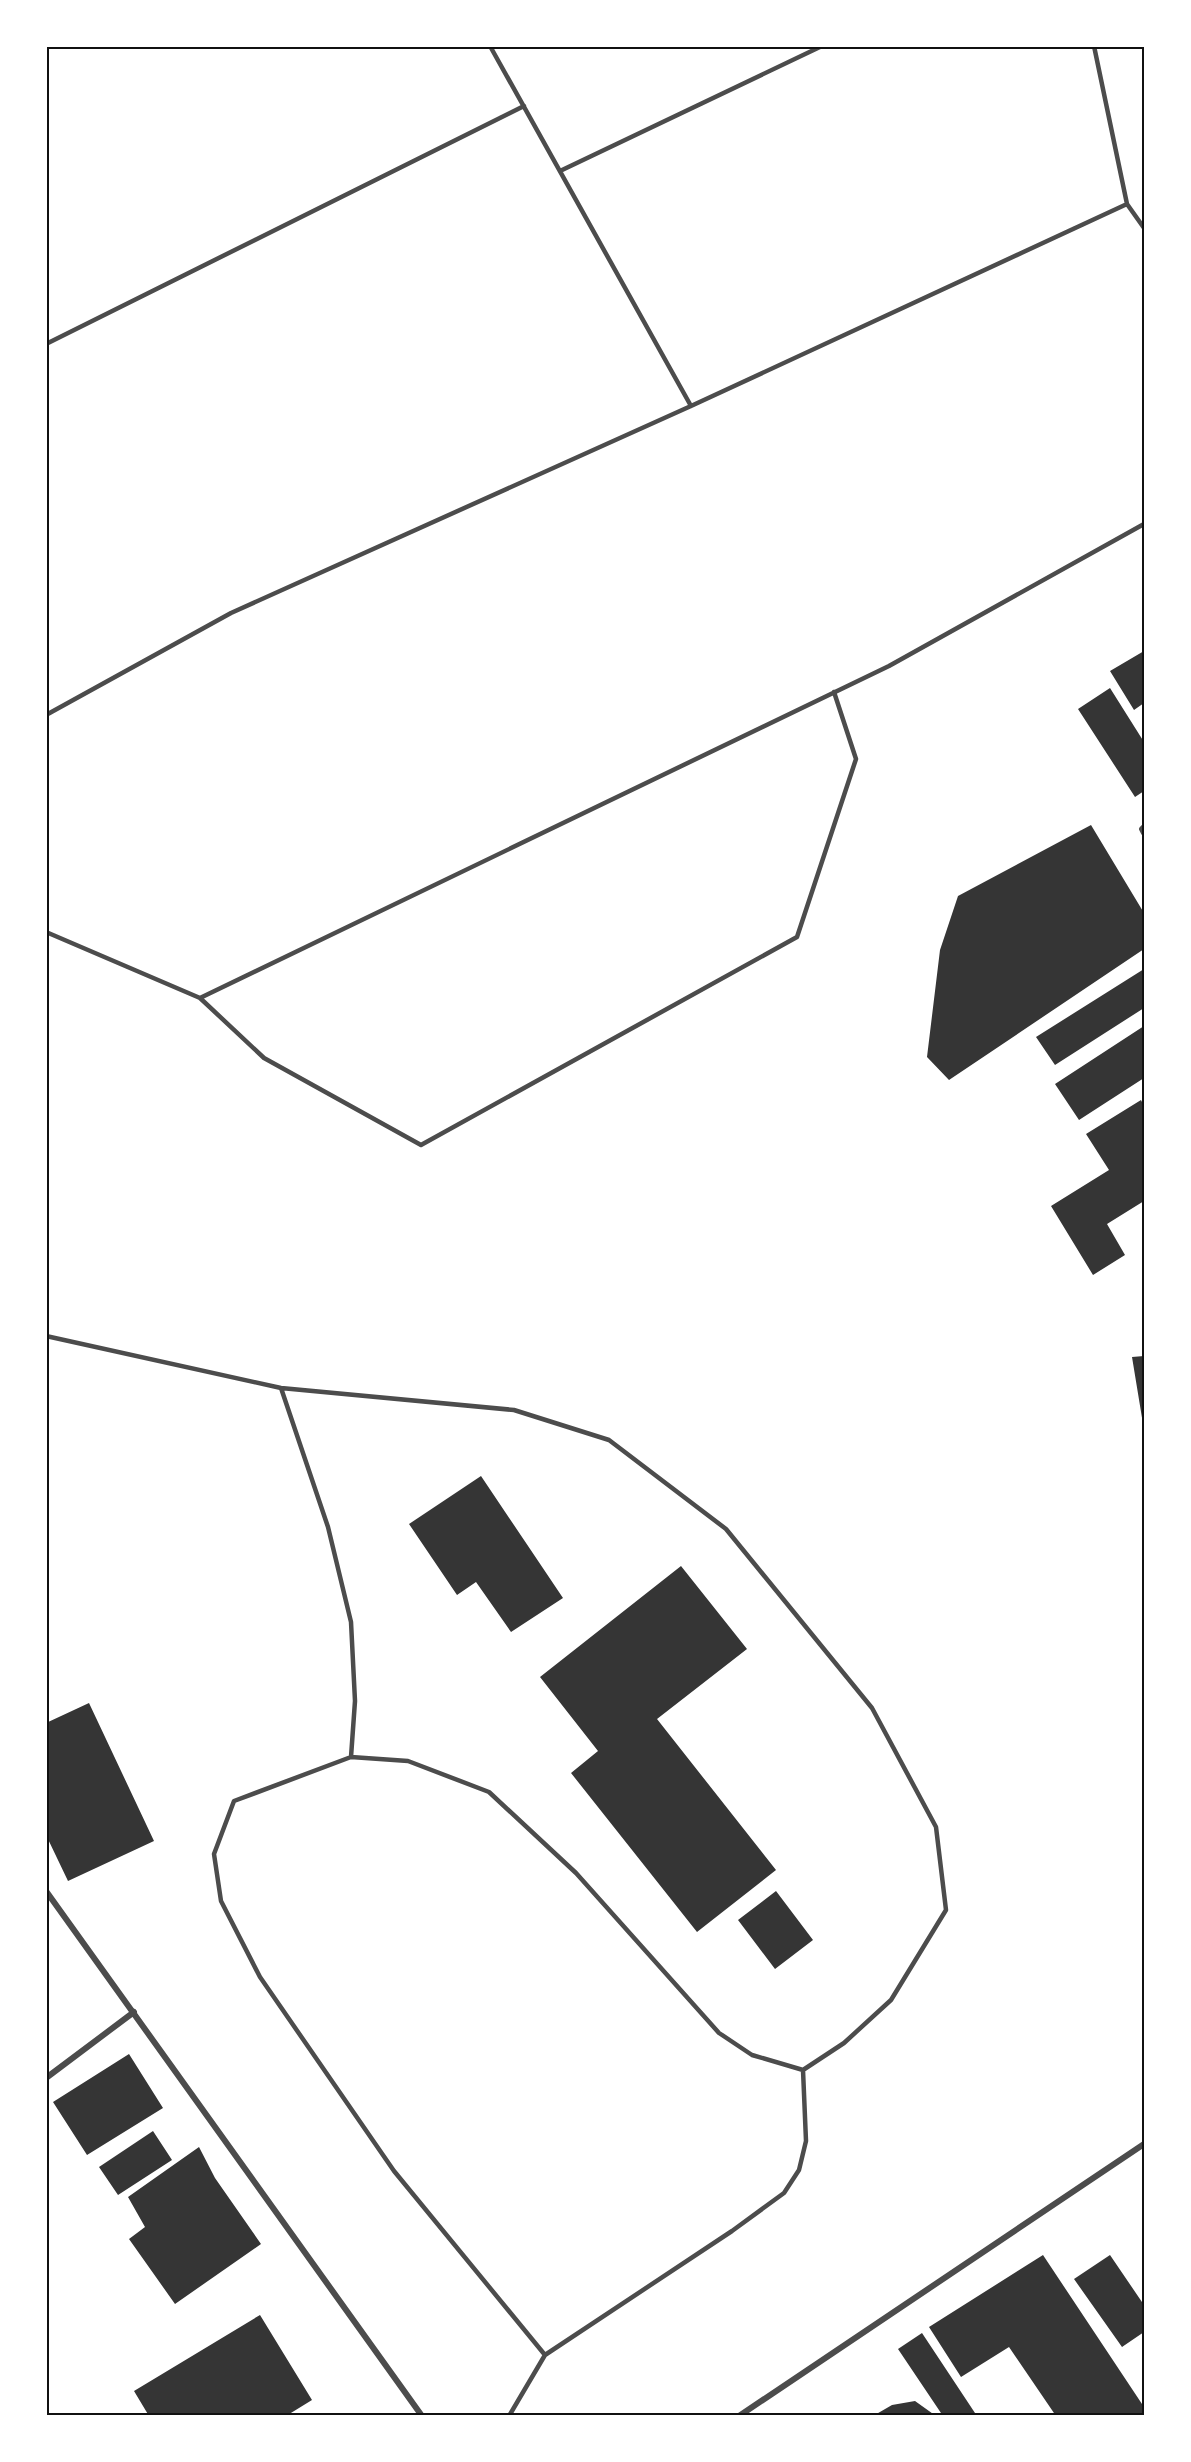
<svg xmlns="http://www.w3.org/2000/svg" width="1191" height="2462" viewBox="0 0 1191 2462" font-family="Rubik,sans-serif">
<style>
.building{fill:#353535}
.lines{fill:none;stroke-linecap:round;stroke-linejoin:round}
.service{stroke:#4c4c4c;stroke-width:4.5}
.minor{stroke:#4c4c4c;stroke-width:6}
.neatline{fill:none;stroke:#111;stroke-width:2}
</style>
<rect width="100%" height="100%" fill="#fff"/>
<path class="building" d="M 1144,651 L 1144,703 L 1134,710 L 1110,671 Z
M 1110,688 L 1144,742 L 1144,791 L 1135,797 L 1078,709 Z
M 1091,825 L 1144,913 L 1144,949 L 949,1080 L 927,1057 L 940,950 L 958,896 Z
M 1144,969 L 1144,1008 L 1055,1065 L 1036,1037 Z
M 1144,1026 L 1144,1078 L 1079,1120 L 1055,1084 Z
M 1141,1100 L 1144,1106 L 1144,1201 L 1107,1224 L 1125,1255 L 1093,1275 L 1051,1206 L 1109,1170 L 1086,1134 Z
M 1144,1356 L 1144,1424 L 1143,1424 L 1132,1357 Z
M 481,1476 L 563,1598 L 511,1632 L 476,1582 L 457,1595 L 409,1524 Z
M 681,1566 L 747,1649 L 657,1719 L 776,1870 L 697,1932 L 571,1773 L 598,1751 L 540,1677 Z
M 89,1703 L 154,1841 L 68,1881 L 46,1835 L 46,1723 Z
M 776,1891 L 813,1940 L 775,1969 L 738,1920 Z
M 129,2054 L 163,2108 L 87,2155 L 53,2102 Z
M 153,2131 L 172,2160 L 118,2195 L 99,2167 Z
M 199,2147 L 215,2178 L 261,2244 L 175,2304 L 129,2239 L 145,2227 L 128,2197 Z
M 1043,2255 L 1144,2407 L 1144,2416 L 1056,2416 L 1009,2347 L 961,2377 L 929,2327 Z
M 1110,2255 L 1144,2305 L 1144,2332 L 1122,2347 L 1074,2279 Z
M 260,2315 L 312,2400 L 286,2416 L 149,2416 L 134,2391 Z
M 922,2333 L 973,2410 L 977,2416 L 943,2416 L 898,2349 Z
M 915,2401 L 936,2416 L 873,2416 L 892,2405 Z"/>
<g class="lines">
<path class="service" d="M 490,46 L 691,406
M 1094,46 L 1127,204 L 1144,228
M 560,171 L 822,46
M 46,344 L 524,106
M 46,715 L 231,613 L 691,406 L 1127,204
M 46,932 L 200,998 L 264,1058 L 421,1145 L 797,937 L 856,759 L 834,692
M 200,998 L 889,666 L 1144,524
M 46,1336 L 281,1388 L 514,1410 L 609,1440 L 726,1529 L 872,1708 L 936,1827 L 946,1910 L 891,2000 L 844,2043 L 803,2070
M 281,1388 L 328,1527 L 351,1622 L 355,1701 L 351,1757
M 509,2416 L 545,2355 L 732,2231 L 784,2193 L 799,2170 L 806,2141 L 803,2070 L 752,2055 L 719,2033 L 576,1873 L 489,1792 L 408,1761 L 351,1757 L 234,1801 L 214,1854 L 221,1901 L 260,1977 L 394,2171 L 545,2355"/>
<path class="minor" d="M 1144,827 L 1142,829 L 1144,833
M 46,1891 L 422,2416
M 46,2078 L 134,2012
M 739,2416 L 1144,2144"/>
</g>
<rect width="1191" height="2462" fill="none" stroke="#ffffff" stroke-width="96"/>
<rect x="48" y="48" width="1095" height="2366" class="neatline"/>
</svg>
